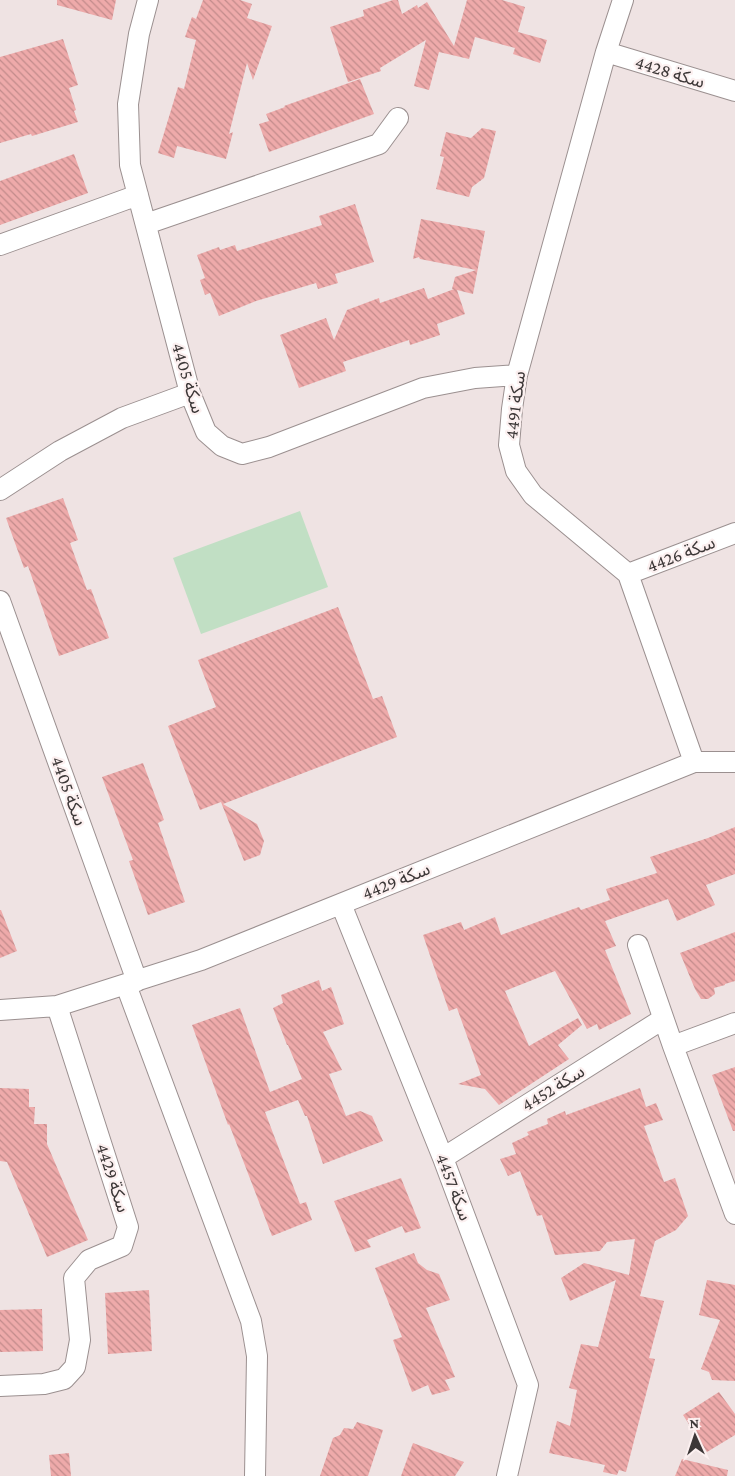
<svg xmlns="http://www.w3.org/2000/svg" width="735" height="1476" viewBox="0 0 735 1476" font-family="'Crimson Pro','Noto Sans Arabic',serif">
<style>
.pitch{fill:#c1dfc4}
.building{fill:url(#building-back-hatch)}
.lines{fill:none;stroke-linecap:round;stroke-linejoin:round}
.street-casing{stroke:#9b9090;stroke-width:22}
.street{stroke:#fff;stroke-width:20}
.labels{text-anchor:middle;dominant-baseline:central;stroke-width:4.5;stroke-linejoin:round;paint-order:stroke}
.street-label{font-size:18px;fill:#3c3737;stroke:#fcf0f0}
</style>
<defs>
<pattern id="building-back-hatch" width="6" height="6" patternUnits="userSpaceOnUse" patternTransform="scale(1.25)"><rect width="6" height="6" fill="#eaa"/><path d="M-1 5l2 2M0 0l6 6M5-1l2 2" fill="none" stroke="#c28b8b"/></pattern>
</defs>
<rect width="100%" height="100%" fill="#efe3e3"/>
<path class="pitch" d="M 300,511 L 328,587 L 201,634 L 173,558 Z"/>
<path class="building" d="M 57,0 L 116,0 L 112,20 L 57,5 Z
M 203,0 L 240,0 L 252,4 L 247,18 L 272,26 L 253,80 L 247,63 L 229,134 L 233,132 L 226,159 L 177,146 L 174,158 L 158,153 L 178,87 L 184,89 L 196,40 L 185,37 L 192,17 L 196,19 Z
M 393,0 L 398,0 L 402,14 L 417,5 L 418,8 L 427,2 L 454,46 L 467,0 L 502,0 L 525,7 L 518,32 L 547,40 L 540,63 L 513,54 L 515,48 L 475,37 L 469,59 L 439,52 L 429,90 L 414,86 L 426,40 L 380,68 L 381,71 L 348,82 L 330,27 L 364,16 L 363,10 Z
M 63,39 L 78,85 L 69,88 L 76,110 L 74,111 L 78,122 L 32,136 L 31,134 L 0,143 L 0,57 Z
M 360,79 L 374,114 L 269,152 L 259,124 L 269,121 L 266,114 L 285,107 L 284,106 Z
M 482,128 L 496,131 L 484,178 L 472,187 L 469,197 L 436,189 L 444,157 L 440,156 L 446,132 L 471,138 Z
M 74,154 L 88,193 L 0,225 L 0,181 Z
M 355,204 L 374,262 L 335,274 L 338,283 L 318,289 L 316,283 L 256,301 L 219,316 L 210,293 L 205,295 L 200,280 L 205,278 L 197,255 L 219,247 L 220,250 L 235,245 L 237,251 L 322,225 L 319,216 Z
M 421,219 L 485,231 L 473,294 L 457,290 L 465,314 L 437,324 L 440,335 L 410,345 L 409,340 L 343,362 L 346,371 L 299,388 L 280,335 L 326,318 L 334,340 L 347,310 L 379,298 L 380,303 L 424,288 L 428,299 L 454,289 L 452,289 L 455,277 L 476,270 L 420,259 L 419,257 L 413,259 Z
M 63,498 L 78,540 L 70,543 L 87,590 L 91,589 L 109,638 L 59,656 L 28,566 L 24,568 L 6,518 Z
M 338,607 L 373,699 L 382,696 L 397,737 L 223,804 L 257,824 L 264,841 L 260,855 L 244,861 L 221,802 L 200,810 L 168,726 L 216,707 L 198,660 Z
M 143,763 L 164,820 L 158,823 L 185,902 L 148,915 L 129,861 L 133,860 L 102,777 Z
M 735,827 L 735,874 L 706,885 L 715,905 L 677,921 L 668,899 L 605,921 L 616,946 L 605,950 L 631,1014 L 599,1030 L 597,1024 L 587,1029 L 555,971 L 505,991 L 529,1046 L 578,1018 L 582,1025 L 558,1045 L 569,1059 L 499,1105 L 485,1089 L 458,1084 L 481,1075 L 457,1008 L 449,1011 L 423,935 L 461,922 L 464,930 L 495,917 L 501,935 L 579,907 L 581,910 L 610,900 L 606,889 L 657,873 L 650,857 L 708,838 Z
M 0,910 L 1,910 L 17,951 L 0,958 Z
M 735,932 L 735,981 L 725,984 L 725,985 L 714,988 L 715,994 L 708,999 L 701,999 L 695,989 L 680,953 Z
M 319,980 L 322,991 L 331,987 L 344,1024 L 323,1032 L 342,1070 L 329,1074 L 346,1116 L 360,1111 L 372,1116 L 383,1141 L 323,1164 L 307,1116 L 305,1116 L 298,1100 L 265,1112 L 300,1204 L 306,1202 L 312,1220 L 272,1236 L 229,1124 L 228,1125 L 192,1025 L 240,1008 L 270,1092 L 302,1079 L 288,1045 L 287,1045 L 273,1008 L 283,1003 L 281,995 Z
M 735,1067 L 735,1131 L 733,1131 L 712,1075 Z
M 0,1088 L 29,1089 L 29,1107 L 35,1107 L 34,1124 L 47,1124 L 47,1144 L 88,1240 L 47,1257 L 7,1162 L 0,1161 Z
M 640,1088 L 646,1107 L 656,1103 L 663,1120 L 644,1126 L 664,1182 L 675,1178 L 688,1216 L 676,1230 L 655,1241 L 640,1296 L 664,1301 L 649,1358 L 655,1359 L 626,1472 L 619,1470 L 617,1475 L 603,1472 L 605,1465 L 549,1453 L 557,1421 L 570,1426 L 577,1390 L 569,1388 L 581,1344 L 598,1347 L 616,1280 L 570,1301 L 561,1278 L 584,1263 L 629,1275 L 635,1239 L 607,1242 L 600,1251 L 555,1255 L 542,1215 L 537,1216 L 520,1171 L 508,1176 L 500,1159 L 516,1154 L 512,1143 L 529,1135 L 527,1132 L 548,1124 L 547,1119 L 565,1111 L 566,1115 Z
M 401,1178 L 421,1228 L 405,1233 L 402,1226 L 367,1240 L 371,1247 L 355,1252 L 334,1201 Z
M 414,1253 L 418,1263 L 427,1270 L 439,1274 L 450,1300 L 426,1308 L 455,1377 L 445,1380 L 450,1390 L 432,1395 L 428,1385 L 412,1392 L 393,1340 L 402,1337 L 375,1268 Z
M 707,1280 L 735,1285 L 735,1381 L 712,1380 L 709,1372 L 701,1369 L 720,1320 L 699,1315 Z
M 149,1290 L 152,1351 L 108,1354 L 105,1293 Z
M 42,1309 L 43,1351 L 0,1352 L 0,1310 Z
M 719,1392 L 735,1414 L 735,1435 L 707,1452 L 683,1415 Z
M 357,1422 L 383,1430 L 368,1476 L 320,1476 L 333,1438 L 340,1435 L 344,1428 L 353,1429 Z
M 413,1443 L 464,1462 L 455,1476 L 401,1476 Z
M 69,1453 L 71,1476 L 51,1476 L 49,1455 Z
M 682,1459 L 728,1470 L 727,1476 L 675,1476 Z"/>
<g class="lines">
<g class="street-casing">
<path id="street" d="M 148,0 L 139,34 L 128,104 L 130,165 L 190,393 L 206,432 L 222,446 L 242,454 L 269,447 L 423,388 L 475,378 L 517,375
M 623,0 L 606,52 L 517,375 L 512,409 L 509,445 L 516,471 L 533,495 L 628,574 L 694,762
M 606,52 L 735,91
M 146,224 L 379,144 L 398,118
M 0,245 L 138,195
M 0,490 L 60,451 L 122,418 L 190,393
M 628,574 L 735,533
M 0,601 L 137,981
M 341,904 L 443,1158 L 528,1385 L 507,1476
M 638,945 L 673,1046 L 735,1214
M 126,985 L 251,1321 L 257,1356 L 255,1476
M 0,1010 L 57,1006 L 201,960 L 694,762 L 735,762
M 673,1046 L 735,1023
M 443,1158 L 663,1019
M 0,1386 L 44,1384 L 64,1379 L 75,1367 L 80,1340 L 74,1278 L 89,1260 L 122,1246 L 128,1227 L 57,1006"/>
</g>
<use href="#street" class="street"/>
</g>
<g class="labels">
<g class="street-label">
<text transform="translate(670 72) rotate(17)">سكة 4428</text>
<text transform="translate(188 378) rotate(73)">سكة 4405</text>
<text transform="translate(515 405) rotate(-83)">سكة 4491</text>
<text transform="translate(681 554) rotate(-21)">سكة 4426</text>
<text transform="translate(69 791) rotate(70)">سكة 4405</text>
<text transform="translate(396 881) rotate(-22)">سكة 4429</text>
<text transform="translate(553 1088) rotate(-32)">سكة 4452</text>
<text transform="translate(113 1178) rotate(72)">سكة 4429</text>
<text transform="translate(454 1187) rotate(69)">سكة 4457</text>
</g>
</g>
<g transform="translate(695 1436) rotate(357)" stroke="#fcf0f0" stroke-width="4" paint-order="stroke">
<path d="M0-4L9 19L0 12L-9 19Z" fill="#3c3737"/>
<text y="-8" font-size="14" font-weight="bold" text-anchor="middle" fill="#3c3737">N</text>
</g>
</svg>
